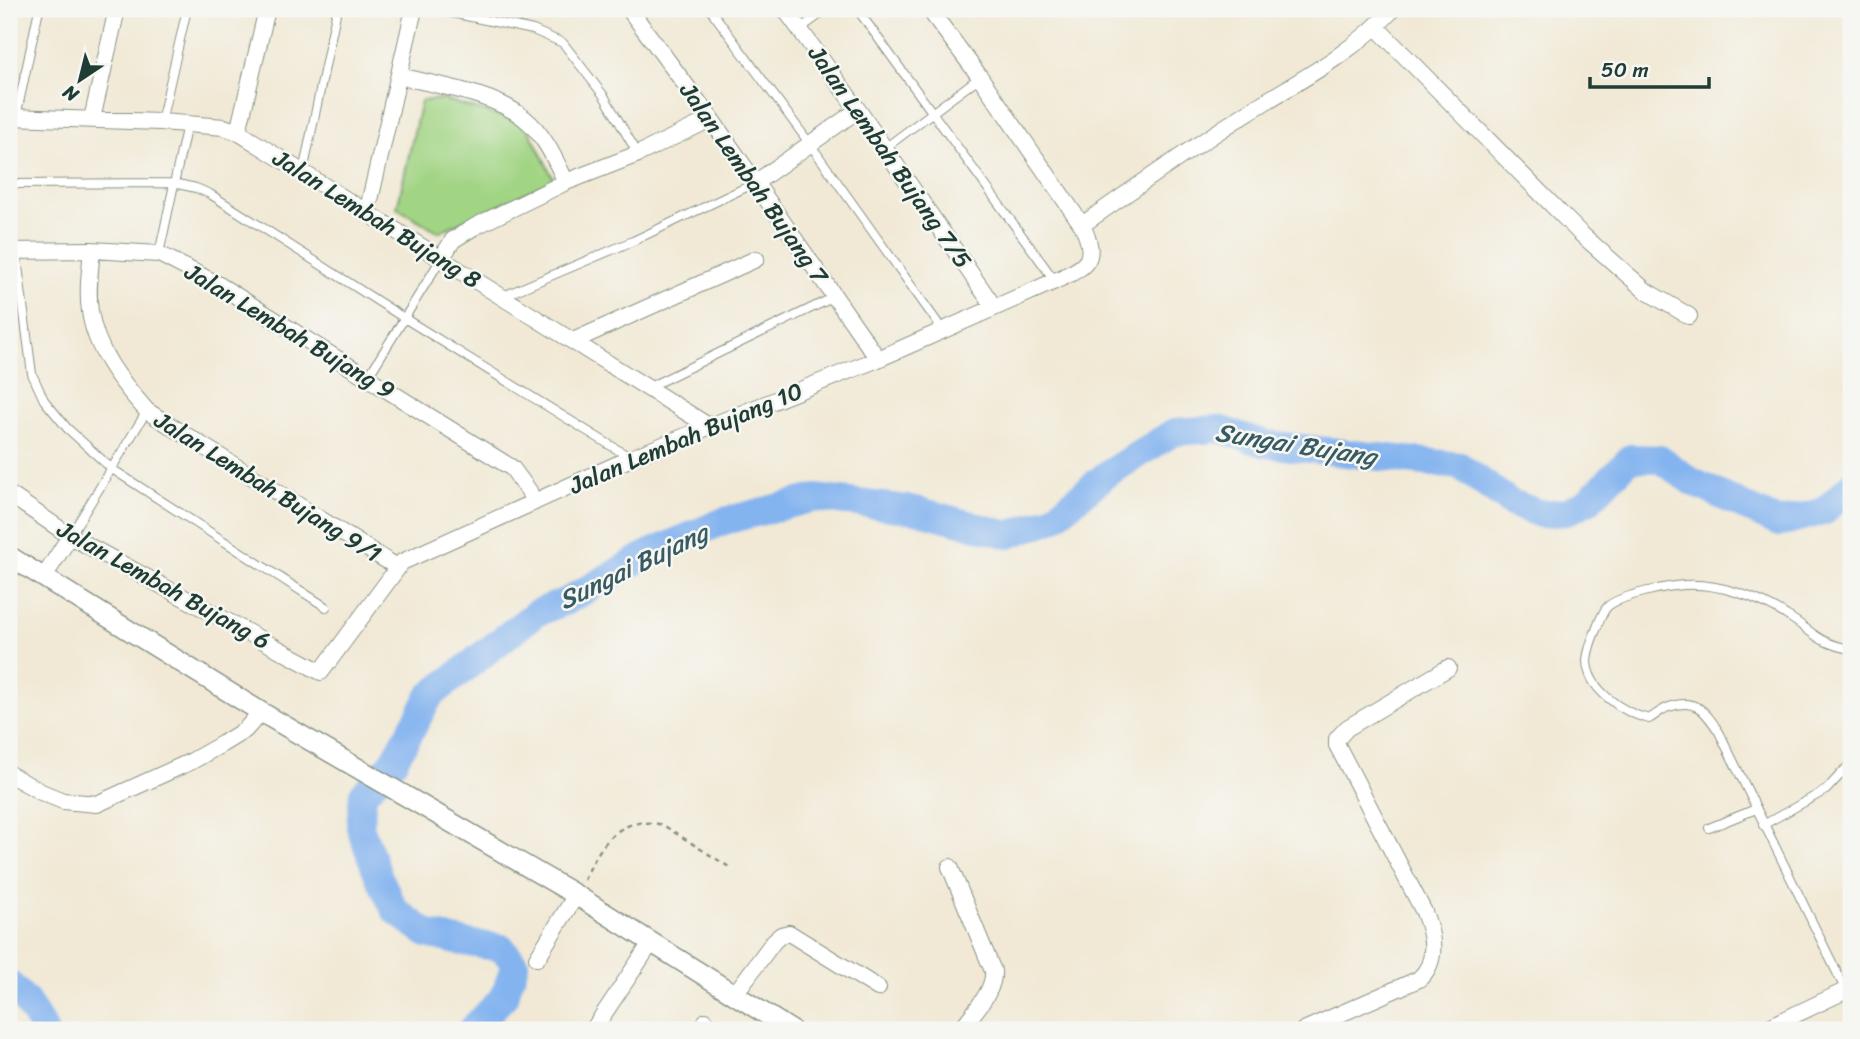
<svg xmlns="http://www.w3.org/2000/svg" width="1860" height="1039" viewBox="0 0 1860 1039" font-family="Sriracha,sans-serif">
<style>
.green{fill:#a1d483;stroke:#60885c;stroke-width:2}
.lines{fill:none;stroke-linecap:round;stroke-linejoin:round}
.river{stroke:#84b4ef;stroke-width:28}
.service-casing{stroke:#889384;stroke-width:10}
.minor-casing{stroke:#889384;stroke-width:18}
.tertiary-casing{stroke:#889384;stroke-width:22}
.path{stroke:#889384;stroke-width:2.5;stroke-dasharray:5 5;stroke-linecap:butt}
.service{stroke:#fff;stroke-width:8}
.minor{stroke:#fff;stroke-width:16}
.tertiary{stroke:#fff;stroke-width:19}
.labels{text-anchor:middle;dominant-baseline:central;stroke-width:5;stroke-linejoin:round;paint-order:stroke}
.street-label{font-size:24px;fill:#1f3d34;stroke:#f6f6f2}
.water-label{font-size:26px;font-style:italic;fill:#385b63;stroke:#f6f6f2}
</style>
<rect width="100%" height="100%" fill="#f6f6f2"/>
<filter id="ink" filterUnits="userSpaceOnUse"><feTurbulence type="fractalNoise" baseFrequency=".0143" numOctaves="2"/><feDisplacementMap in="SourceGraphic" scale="14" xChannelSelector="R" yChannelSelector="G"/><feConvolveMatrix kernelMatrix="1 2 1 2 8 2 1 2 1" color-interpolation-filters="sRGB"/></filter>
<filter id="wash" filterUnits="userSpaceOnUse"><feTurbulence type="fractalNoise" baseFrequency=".00686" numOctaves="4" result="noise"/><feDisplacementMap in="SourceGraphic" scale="28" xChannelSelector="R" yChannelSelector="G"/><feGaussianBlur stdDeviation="1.57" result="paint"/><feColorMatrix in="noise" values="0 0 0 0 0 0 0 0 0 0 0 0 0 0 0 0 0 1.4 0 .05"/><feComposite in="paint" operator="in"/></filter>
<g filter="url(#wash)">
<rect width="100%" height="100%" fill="#f1e9d5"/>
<path class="green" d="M 442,99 L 526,124 L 554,180 L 439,232 L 397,208 L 421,101 Z"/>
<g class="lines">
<path class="river" d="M 9,984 L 26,1001 L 44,1030
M 471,1030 L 504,997 L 515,964 L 502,948 L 462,942 L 427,934 L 395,910 L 378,875 L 360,827 L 363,794 L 394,761 L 430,696 L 536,613 L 567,601 L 648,554 L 724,521 L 815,498 L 916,510 L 1009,535 L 1052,519 L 1107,474 L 1174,432 L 1219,429 L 1266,444 L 1460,466 L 1511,503 L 1541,514 L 1566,512 L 1588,501 L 1631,458 L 1660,459 L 1691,481 L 1779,523 L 1825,511 L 1851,485"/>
</g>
</g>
<g filter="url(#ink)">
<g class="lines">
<g class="service-casing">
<path id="service" d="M 433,9 L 533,30 L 563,43 L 604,96 L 638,154
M 710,9 L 810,144 L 942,329
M 857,9 L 1055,281
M 800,29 L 827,9
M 16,117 L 39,9
M 161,122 L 187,9
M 885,148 L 980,77
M 303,172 L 337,9
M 9,184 L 173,183 L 196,188 L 210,194 L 404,318 L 631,458
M 16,251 L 32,374 L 44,400 L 67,428 L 112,469 L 326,607
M 159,254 L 187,124
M 501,297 L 633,241 L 755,183
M 368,377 L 441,259
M 647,388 L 834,297
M 70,536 L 147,411
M 1763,825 L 1826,790 L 1851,763
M 1709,828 L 1756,809
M 1846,991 L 1719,732 C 1706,712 1696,697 1669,707 C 1662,709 1656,715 1649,719 C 1624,713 1587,690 1587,660 C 1588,650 1592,639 1596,630 C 1599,622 1602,612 1608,606 C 1622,595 1667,586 1685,585 C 1718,583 1758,597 1786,615 C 1813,631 1818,644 1851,649"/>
</g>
<g class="minor-casing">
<path id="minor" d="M 629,9 L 711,119 L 878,359
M 785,9 L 858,110 L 994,307
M 1376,27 L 1580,233 L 1646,291 L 1689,316
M 400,76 C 438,86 493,93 524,118 C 544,134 555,159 566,182
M 9,117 L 161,122 L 224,127 L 238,132 L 710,427
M 92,119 L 117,9
M 238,132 L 267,9
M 755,183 L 858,110
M 367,213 L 414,9
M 1082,225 C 1137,186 1193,147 1250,111 C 1300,80 1353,53 1393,9
M 92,250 C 90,270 87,291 90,311 C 95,350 122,383 147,411 L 397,567
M 9,251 L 92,250 L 159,254 L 219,285 L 512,468 L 529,491 L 533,503
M 441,259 L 453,240 L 474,227 L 566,182 L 638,154 L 711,119
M 573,341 L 756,259
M 9,494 L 70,536 L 321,672 L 402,562 L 631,458 L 878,359 L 1055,281 C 1087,266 1099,261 1082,225 L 980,77 L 929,9
M 44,577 L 70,536
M 9,774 L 41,792 L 63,801 L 97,804 L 192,761 L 222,744 L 245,730 L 261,712
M 950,867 L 993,971 C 995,992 972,1013 961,1030
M 537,958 L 576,895
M 734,995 L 774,941 L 781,935 L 789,933 L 878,988
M 593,1030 L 651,943
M 704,1030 L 706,1021
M 1304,1030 L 1419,979 C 1439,961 1433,935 1424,912 L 1337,745 L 1337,739 L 1347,728 L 1448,668
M 1763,1030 L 1851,988"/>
</g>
<g class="tertiary-casing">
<path id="tertiary" d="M 9,556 L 261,712 L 576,895 L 791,1030"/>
</g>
<path class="path" d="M 584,880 C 601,844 618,814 663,825 L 729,867"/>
<use href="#service" class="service"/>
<use href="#minor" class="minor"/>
<use href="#tertiary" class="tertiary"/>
</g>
</g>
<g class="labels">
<g class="street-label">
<text transform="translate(890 157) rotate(55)">Jalan Lembah Bujang 7/5</text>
<text transform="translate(754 183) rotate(55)">Jalan Lembah Bujang 7</text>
<text transform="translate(377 219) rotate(32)">Jalan Lembah Bujang 8</text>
<text transform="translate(290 331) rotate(31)">Jalan Lembah Bujang 9</text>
<text transform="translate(686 438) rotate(-23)">Jalan Lembah Bujang 10</text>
<text transform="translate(268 487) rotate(32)">Jalan Lembah Bujang 9/1</text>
<text transform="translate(164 585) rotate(29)">Jalan Lembah Bujang 6</text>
</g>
<g class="water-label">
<text transform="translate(1296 444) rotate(9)">Sungai Bujang</text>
<text transform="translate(633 566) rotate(-26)">Sungai Bujang</text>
</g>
</g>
<rect width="1860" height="1039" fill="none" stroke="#f6f6f2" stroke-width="35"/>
<g transform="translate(80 80) rotate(215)" stroke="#f6f6f2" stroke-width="5" paint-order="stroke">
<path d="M0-5L12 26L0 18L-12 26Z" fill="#1f3d34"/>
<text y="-10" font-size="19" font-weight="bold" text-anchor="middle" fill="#1f3d34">N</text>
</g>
<path d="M1590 77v10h119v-10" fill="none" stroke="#1f3d34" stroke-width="3.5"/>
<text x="1601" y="77" font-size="21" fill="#1f3d34" stroke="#f6f6f2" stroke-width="5" paint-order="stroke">50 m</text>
</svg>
